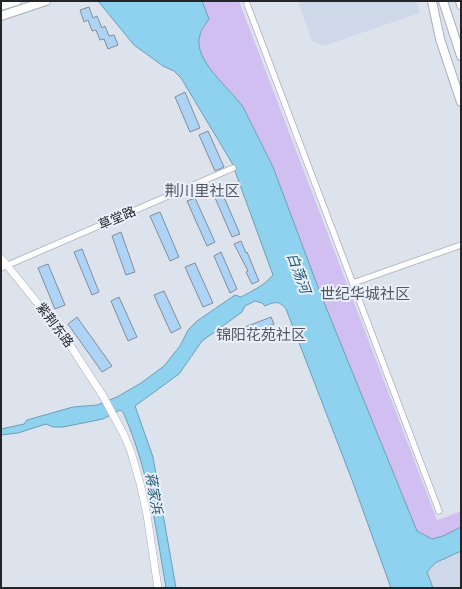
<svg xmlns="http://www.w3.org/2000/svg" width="462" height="589" viewBox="0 0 462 589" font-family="'Public Sans','Noto Sans SC',sans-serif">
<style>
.built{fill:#cfd8e9}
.green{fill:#d1bff2}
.water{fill:#8ed2f0;stroke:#6e9eb4}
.building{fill:#add4f7;stroke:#848c94}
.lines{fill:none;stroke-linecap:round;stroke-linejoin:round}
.minor-casing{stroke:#a9aeb8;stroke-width:7}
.tertiary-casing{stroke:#a9aeb8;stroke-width:8}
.secondary-casing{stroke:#a9aeb8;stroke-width:10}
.primary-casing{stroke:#a9aeb8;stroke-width:10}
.minor{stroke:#fff;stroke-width:5.5}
.tertiary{stroke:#fff;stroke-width:7}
.secondary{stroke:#fff;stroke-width:8}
.primary{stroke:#fff;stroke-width:8}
.labels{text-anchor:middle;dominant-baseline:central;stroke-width:4;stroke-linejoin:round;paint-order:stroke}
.street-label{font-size:13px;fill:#232529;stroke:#eaf0fb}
.water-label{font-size:14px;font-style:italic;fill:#265c71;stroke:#eaf0fb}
.quarter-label{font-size:15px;fill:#525760;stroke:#eaf0fb}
</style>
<rect width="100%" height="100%" fill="#dde3ed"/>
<path class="built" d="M 298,1 L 416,1 L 420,13 L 323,46 L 312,41 Z
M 461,551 L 461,588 L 433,588 L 427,572 L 435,563 Z"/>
<path class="green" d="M 202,1 L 239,1 L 437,520 L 446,517 L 461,511 L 461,527 L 443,536 L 432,539 L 417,531 L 321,295 L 273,167 L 243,107 C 230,88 192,61 200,35 C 201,29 206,24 209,19 Z"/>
<path class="water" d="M 98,1 L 202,1 L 209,19 C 206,24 201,29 200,35 C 192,60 230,88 243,107 L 273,167 L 321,295 L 417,531 L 432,539 L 443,536 L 461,527 L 461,551 L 435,563 L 427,572 L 433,588 L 391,588 L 352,480 L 286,309 C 279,300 274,302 265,306 L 262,303 L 255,301 L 245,306 L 242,312 L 202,341 L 179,374 L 135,406 L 153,457 L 176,588 L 166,588 C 156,528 148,468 123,412 L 120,410 L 103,419 L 63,427 L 53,427 L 46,424 L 18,433 L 1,435 L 1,429 L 24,424 L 27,420 L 73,407 L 97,405 L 117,397 L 141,383 L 164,366 L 180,346 L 188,330 L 197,321 L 235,295 L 241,297 C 252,291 265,285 273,275 L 232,163 L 181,78 L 174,71 L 163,66 L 134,45 Z"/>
<path class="building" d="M 89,7 L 93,18 L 97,16 L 102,28 L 105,26 L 109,36 L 114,35 L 118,45 L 108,49 L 104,39 L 100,40 L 96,30 L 92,31 L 88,20 L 84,22 L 80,10 Z
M 185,92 L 200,128 L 190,132 L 175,97 Z
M 208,131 L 224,167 L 215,171 L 199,135 Z
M 220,188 L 240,234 L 232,237 L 212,191 Z
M 195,198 L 215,242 L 207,246 L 187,201 Z
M 160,212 L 179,257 L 170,261 L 150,216 Z
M 121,232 L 135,272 L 126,275 L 112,236 Z
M 241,241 L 246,253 L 247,252 L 259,281 L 252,284 L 246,272 L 248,271 L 234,244 Z
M 82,249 L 99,292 L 92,295 L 74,252 Z
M 221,252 L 237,289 L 230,293 L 214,256 Z
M 195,263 L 213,303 L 203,307 L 185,267 Z
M 48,264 L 65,305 L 55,309 L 38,268 Z
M 164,291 L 181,328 L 171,333 L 154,295 Z
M 119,297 L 137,337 L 128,341 L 111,301 Z
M 77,317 L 112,366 L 102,372 L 68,324 Z
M 271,317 L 274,324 L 248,334 L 245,327 Z"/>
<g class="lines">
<g class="minor-casing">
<path id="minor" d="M 247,4 L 439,511
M 1,268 L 233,168
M 353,283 L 461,245"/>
</g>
<g class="tertiary-casing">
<path id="tertiary" d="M 1,258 L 64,336 L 103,396 L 124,435 L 131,452 L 140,483 L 147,515 L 158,588"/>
</g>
<g class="secondary-casing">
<path id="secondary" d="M 432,1 L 440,39 L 461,102"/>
</g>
<g class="primary-casing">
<path id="primary" d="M 443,1 L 461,56
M 460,1 L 461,5
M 1,6 L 17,1
M 1,16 L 46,1"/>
</g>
<use href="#minor" class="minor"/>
<use href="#tertiary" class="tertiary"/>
<use href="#secondary" class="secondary"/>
<use href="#primary" class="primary"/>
</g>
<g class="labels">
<g class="street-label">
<text transform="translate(117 218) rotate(-23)">草堂路</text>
<text transform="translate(55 325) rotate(53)">紫荆东路</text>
</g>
<g class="water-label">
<text transform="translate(299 273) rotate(70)">白荡河</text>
<text transform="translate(154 493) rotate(80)">蒋家浜</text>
</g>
<g class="quarter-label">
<text x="202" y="190">荆川里社区</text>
<text x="365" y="293">世纪华城社区</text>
<text x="261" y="334">锦阳花苑社区</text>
</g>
</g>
<rect width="462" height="589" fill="none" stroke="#232529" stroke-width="4"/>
</svg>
